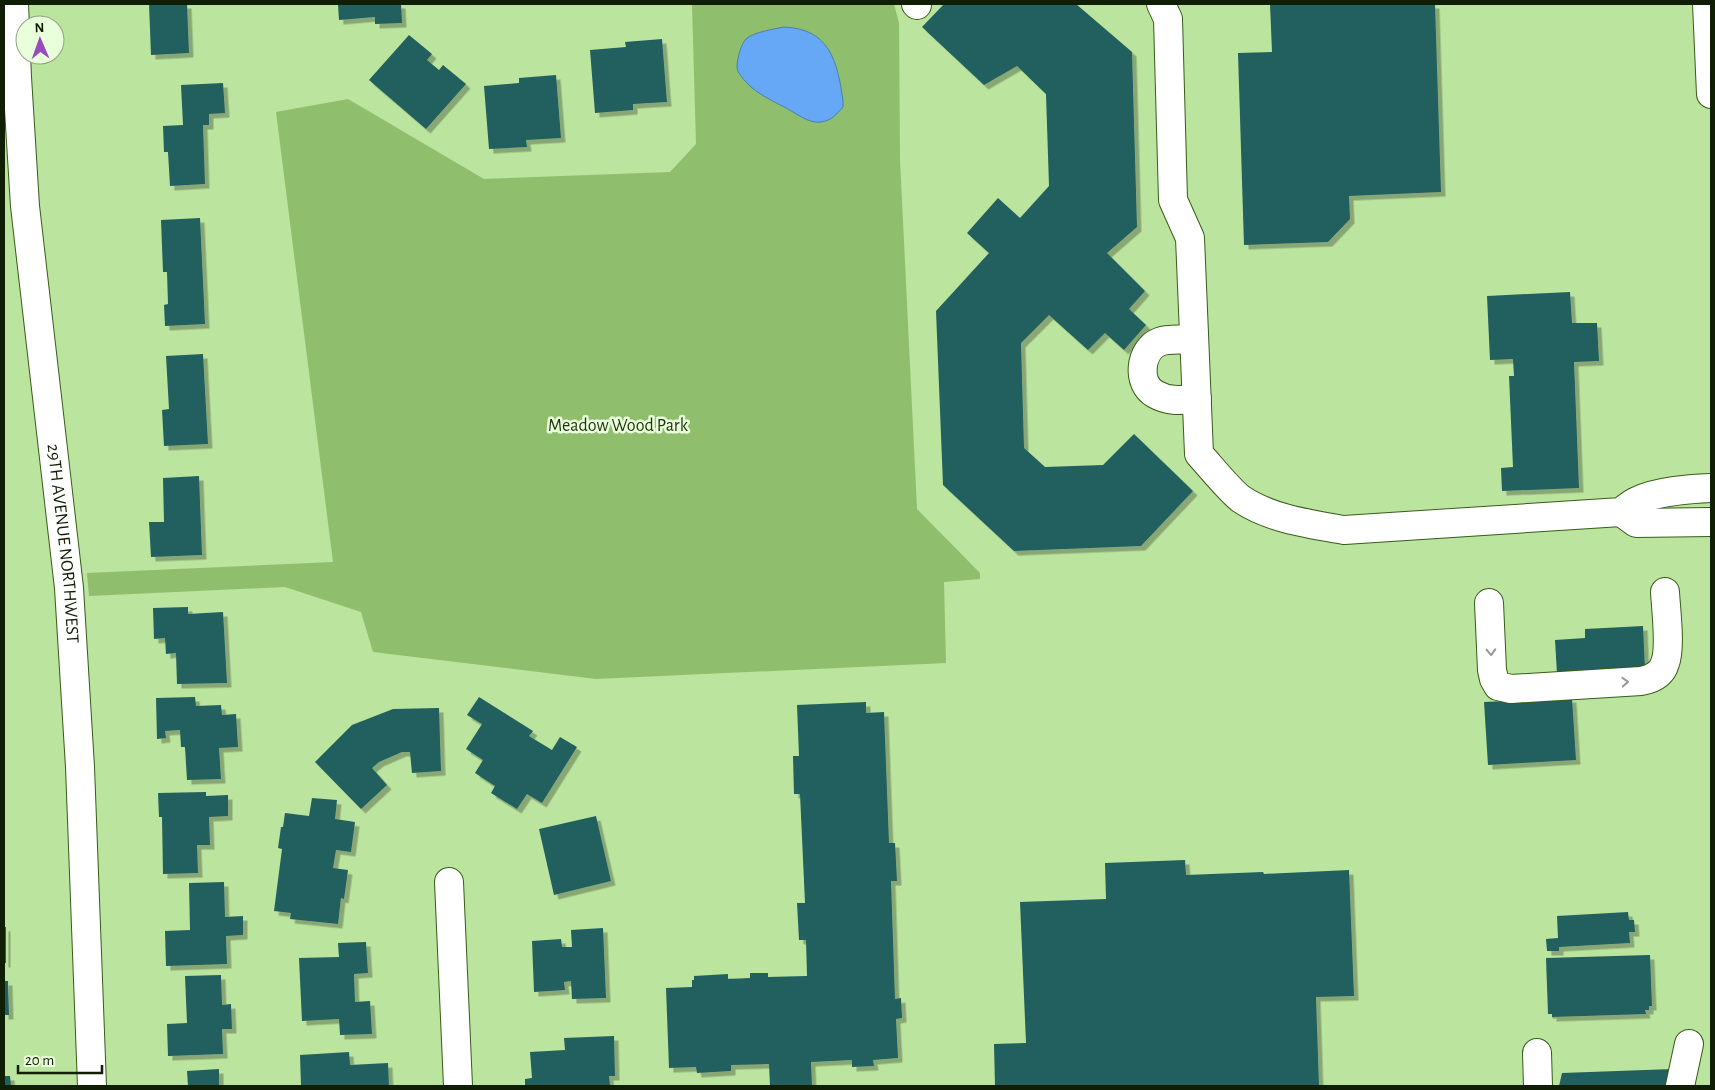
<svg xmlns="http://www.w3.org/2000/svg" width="1715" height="1090" viewBox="0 0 1715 1090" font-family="'Alegreya Sans',sans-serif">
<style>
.green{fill:#8fbe6c}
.water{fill:#66a8f5;stroke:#4c7fad}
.building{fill:#225f5e;filter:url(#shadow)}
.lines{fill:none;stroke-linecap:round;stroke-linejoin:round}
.minor-casing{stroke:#385b19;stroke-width:30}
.major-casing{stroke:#385b19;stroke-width:30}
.minor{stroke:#fff;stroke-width:28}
.major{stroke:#fff;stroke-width:28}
.oneway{stroke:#939a8e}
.labels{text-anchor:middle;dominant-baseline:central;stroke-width:5;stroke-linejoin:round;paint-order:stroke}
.park-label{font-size:18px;fill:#1e320d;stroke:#e9fedb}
.street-label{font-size:18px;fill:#0f1e04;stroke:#e9fedb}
</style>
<defs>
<filter id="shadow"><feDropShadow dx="4.5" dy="4.5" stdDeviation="0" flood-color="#0004"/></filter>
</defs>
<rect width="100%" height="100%" fill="#bbe49e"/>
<path class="green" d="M 692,4 L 894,4 L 899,23 L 900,160 L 917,509 L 980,573 L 980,579 L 944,582 L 946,663 L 596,679 L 373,652 L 361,612 L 285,587 L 89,596 L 87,573 L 333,562 L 276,112 L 348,99 L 484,179 L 670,172 L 696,144 Z"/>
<path class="water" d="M 784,27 C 830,29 837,61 843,100 L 843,107 C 837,114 831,121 821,122 C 809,124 796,113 786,108 C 773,101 757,94 747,83 C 743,79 737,72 737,67 C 737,59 741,43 747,38 C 755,32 774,29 784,27 Z"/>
<path class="building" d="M 149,4 L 187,4 L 189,53 L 151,55 Z
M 338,4 L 401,4 L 402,23 L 375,24 L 375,17 L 339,20 Z
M 944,4 L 1076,4 L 1132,52 L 1137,227 L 1107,253 L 1145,291 L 1129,309 L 1146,325 L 1124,350 L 1105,333 L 1088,350 L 1049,315 L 1021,343 L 1024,448 L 1045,467 L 1103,465 L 1134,434 L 1193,491 L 1141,546 L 1014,551 L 943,485 L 936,311 L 989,253 L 967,233 L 998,198 L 1020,218 L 1049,186 L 1046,94 L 1017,66 L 984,85 L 922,27 Z
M 1270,4 L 1435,4 L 1441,192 L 1349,196 L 1350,219 L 1328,242 L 1244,245 L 1238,53 L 1272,52 Z
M 409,35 L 432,54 L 427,60 L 439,70 L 443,65 L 466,84 L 426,129 L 369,80 Z
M 662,39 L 667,102 L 633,104 L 633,110 L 595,113 L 590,50 L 626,47 L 625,42 Z
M 556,75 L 561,138 L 526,140 L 527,147 L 489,149 L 484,86 L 519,83 L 519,78 Z
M 223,83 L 225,113 L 209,114 L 209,125 L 203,125 L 205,184 L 170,186 L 168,152 L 164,152 L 163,126 L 183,125 L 181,85 Z
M 200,218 L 205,324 L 165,326 L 164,305 L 168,304 L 167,272 L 163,272 L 161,220 Z
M 1570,292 L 1572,323 L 1597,323 L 1599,361 L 1574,362 L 1579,488 L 1502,491 L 1501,468 L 1513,467 L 1509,376 L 1514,376 L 1513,359 L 1490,360 L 1487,296 Z
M 203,354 L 208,444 L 164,446 L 162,410 L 169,409 L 166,356 Z
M 199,476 L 202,555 L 151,557 L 149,522 L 164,522 L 163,478 Z
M 188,607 L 188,614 L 223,612 L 227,683 L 177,684 L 176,653 L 166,654 L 165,638 L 154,639 L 153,608 Z
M 1643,626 L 1645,669 L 1557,674 L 1555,640 L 1585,638 L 1585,629 Z
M 195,697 L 196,706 L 221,705 L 222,715 L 236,714 L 238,747 L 219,748 L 221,779 L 187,780 L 185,747 L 181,747 L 180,730 L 165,731 L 166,738 L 157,739 L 156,698 Z
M 479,697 L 533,731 L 529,736 L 552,750 L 560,737 L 577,747 L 542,803 L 527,794 L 517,809 L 491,793 L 495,786 L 475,773 L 483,760 L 466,749 L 482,724 L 467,715 Z
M 1572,698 L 1576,760 L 1488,765 L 1484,702 Z
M 866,702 L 866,713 L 884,712 L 889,843 L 895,843 L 897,881 L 891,881 L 895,999 L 901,998 L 902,1018 L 896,1019 L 898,1058 L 873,1060 L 874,1066 L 852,1067 L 852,1060 L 811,1062 L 812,1086 L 770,1086 L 769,1064 L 731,1065 L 731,1071 L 697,1073 L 696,1067 L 669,1068 L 666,988 L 692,987 L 692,980 L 694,980 L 694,976 L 728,974 L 728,979 L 750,978 L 750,973 L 768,973 L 768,977 L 807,976 L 806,940 L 799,940 L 797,903 L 805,903 L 800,794 L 794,794 L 793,756 L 799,756 L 797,705 Z
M 439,708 L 441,771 L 412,773 L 410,752 L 402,752 L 379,762 L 372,768 L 387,785 L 361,809 L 315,762 L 352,725 L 393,709 Z
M 206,792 L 206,796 L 228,795 L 228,816 L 209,817 L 210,845 L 197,845 L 198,873 L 163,874 L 162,817 L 159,817 L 158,793 Z
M 312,798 L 337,800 L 335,819 L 355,822 L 351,852 L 336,850 L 333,868 L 348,870 L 344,899 L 341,898 L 338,924 L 290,919 L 291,913 L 274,911 L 282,849 L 278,848 L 281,827 L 283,827 L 285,813 L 309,816 Z
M 596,816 L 611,881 L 554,895 L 539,829 Z
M 1185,860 L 1186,875 L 1263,872 L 1264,874 L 1349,870 L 1354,996 L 1316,997 L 1319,1086 L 995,1086 L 994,1044 L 1026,1043 L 1020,902 L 1106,899 L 1105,863 Z
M 224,882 L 225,917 L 243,916 L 243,935 L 226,936 L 227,964 L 166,966 L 165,931 L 190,930 L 189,883 Z
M 1628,912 L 1629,920 L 1634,920 L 1635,932 L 1629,932 L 1630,943 L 1559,947 L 1559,951 L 1547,951 L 1546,939 L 1558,938 L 1557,916 Z
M 4,927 L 6,927 L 6,963 L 4,963 Z
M 603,928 L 606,998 L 572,999 L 571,981 L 564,982 L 565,990 L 534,992 L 532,941 L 561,939 L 562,947 L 572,947 L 571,930 Z
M 366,942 L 368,973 L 354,974 L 355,1002 L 370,1001 L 372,1034 L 340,1035 L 339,1019 L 302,1021 L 299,958 L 339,957 L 338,943 Z
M 1650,955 L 1652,1006 L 1649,1006 L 1649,1010 L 1645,1010 L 1646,1014 L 1552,1017 L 1552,1014 L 1548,1014 L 1546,958 Z
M 221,975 L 222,1005 L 231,1004 L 232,1029 L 222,1029 L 223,1054 L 168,1056 L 167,1024 L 187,1023 L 185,976 Z
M 4,981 L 8,981 L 9,1015 L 4,1015 Z
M 614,1036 L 615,1076 L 609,1076 L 610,1086 L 525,1086 L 525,1079 L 532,1078 L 530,1052 L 565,1050 L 564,1038 Z
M 349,1052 L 350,1065 L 388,1063 L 389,1086 L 301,1086 L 300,1055 Z
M 219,1069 L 219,1086 L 188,1086 L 187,1071 Z
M 1673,1069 L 1669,1086 L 1559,1086 L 1562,1073 Z
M 4,1076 L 10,1076 L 11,1086 L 4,1086 Z"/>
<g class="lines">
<g class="minor-casing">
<g id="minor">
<path id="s1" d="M 14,4 L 17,77 L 25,206 L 69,588 L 80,767 L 92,1086"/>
<path d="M 916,4 L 917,5"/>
<path d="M 1161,4 L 1168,19 L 1173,200 L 1190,238 L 1199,454 C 1210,466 1229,490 1241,499 C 1271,519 1309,524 1344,530 L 1621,512 C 1626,508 1632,503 1637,501 C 1657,491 1689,489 1711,488"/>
<path d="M 1194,340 C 1183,340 1170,338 1159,342 C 1140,350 1136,383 1155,394 C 1169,402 1182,400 1197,399"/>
<path d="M 1621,512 L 1636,523 L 1711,522"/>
<path d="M 1489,603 L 1492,670 L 1494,679 L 1498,686 L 1511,689 L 1641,681 C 1652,679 1662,674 1665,663 C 1671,648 1666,610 1665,592"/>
<path d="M 449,882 L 458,1086"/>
<path d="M 1537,1053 L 1538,1086"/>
<path d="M 1680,1086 L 1689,1044"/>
</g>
</g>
<g class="major-casing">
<path id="major" d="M 1707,4 L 1711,94"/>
</g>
<use href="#minor" class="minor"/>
<use href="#major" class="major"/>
</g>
<defs><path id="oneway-chevron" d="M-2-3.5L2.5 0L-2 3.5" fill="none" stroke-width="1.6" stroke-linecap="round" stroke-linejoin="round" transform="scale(1.25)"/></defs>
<g class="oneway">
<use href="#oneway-chevron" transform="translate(1491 652) rotate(88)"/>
<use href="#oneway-chevron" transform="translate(1625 682) rotate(-3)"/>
</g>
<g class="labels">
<g class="park-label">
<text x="618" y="426">Meadow Wood Park</text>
</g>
<g class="street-label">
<text stroke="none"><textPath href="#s1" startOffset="542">29TH AVENUE NORTHWEST</textPath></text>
</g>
</g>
<rect width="1715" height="1090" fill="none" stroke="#0f1e04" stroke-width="10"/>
<g transform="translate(40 40) rotate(358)"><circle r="24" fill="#e9fedb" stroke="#92a485"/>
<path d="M0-4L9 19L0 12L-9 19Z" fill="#984bbd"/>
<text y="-8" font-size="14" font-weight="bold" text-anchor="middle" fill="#0f1e04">N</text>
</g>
<path d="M18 1065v8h84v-8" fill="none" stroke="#0f1e04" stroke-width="2.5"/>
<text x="25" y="1065" font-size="15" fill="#0f1e04" stroke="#e9fedb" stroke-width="4" paint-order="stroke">20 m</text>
</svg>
